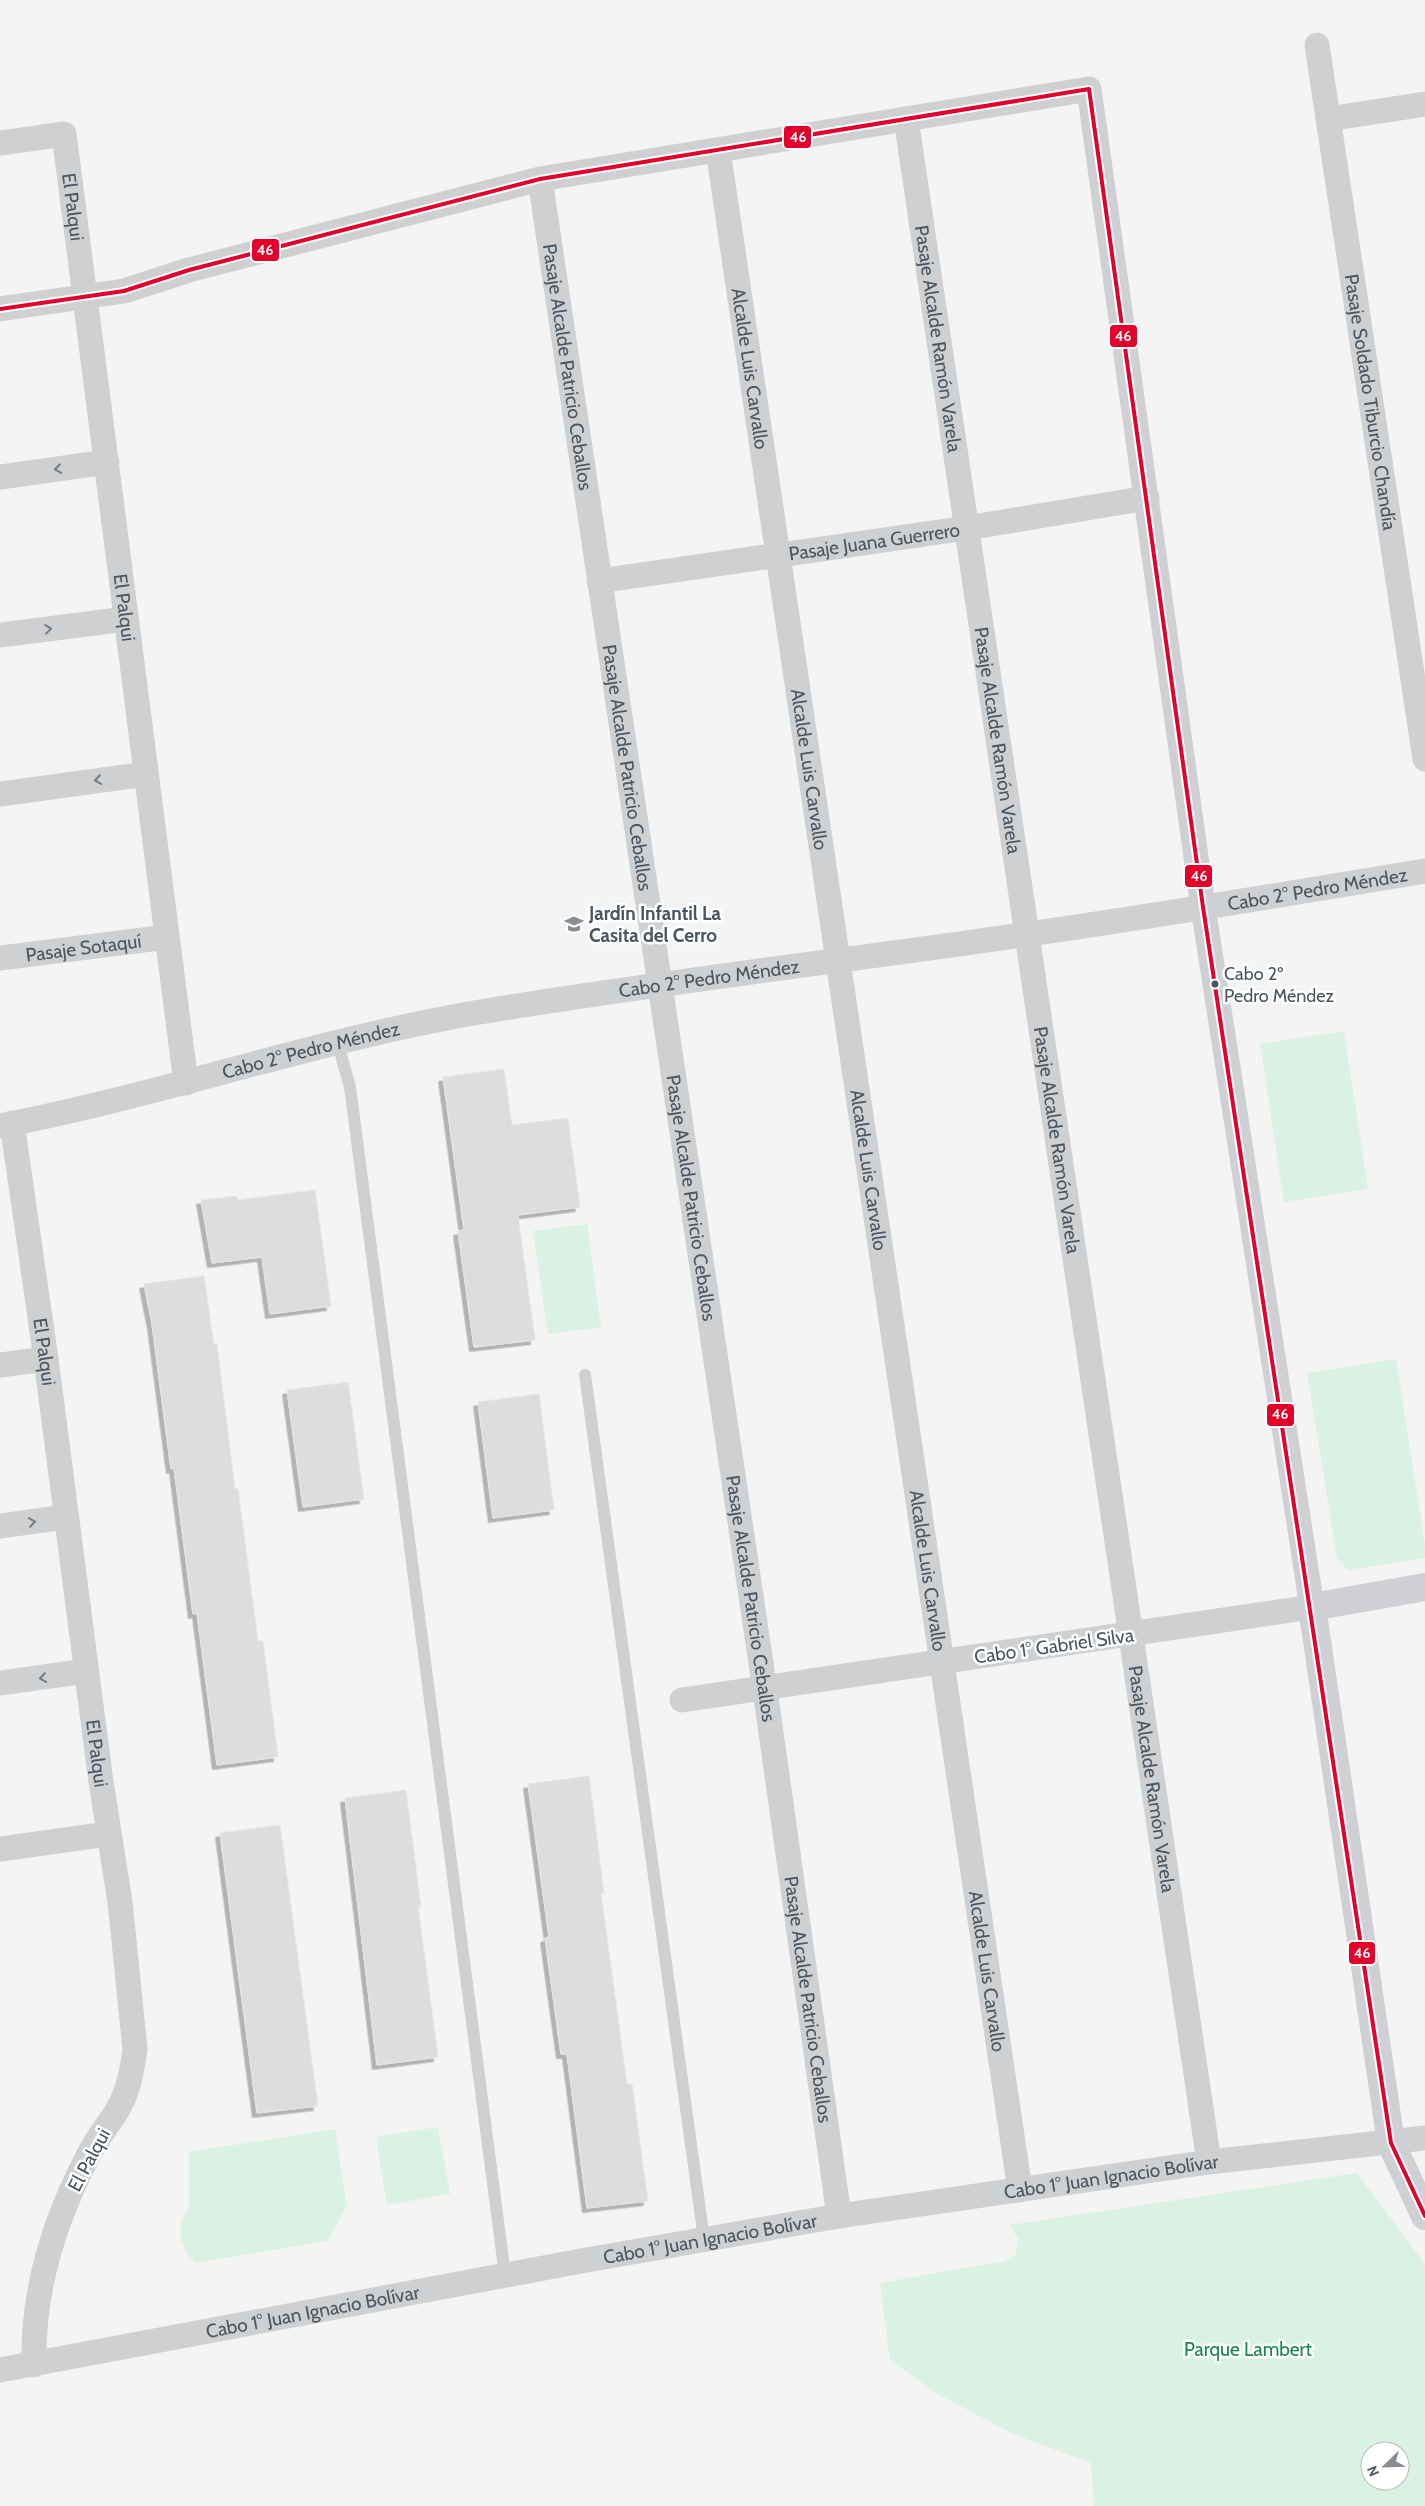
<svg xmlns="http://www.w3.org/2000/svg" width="1425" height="2506" viewBox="0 0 1425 2506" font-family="Cabin,sans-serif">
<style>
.green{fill:#d9f2e3;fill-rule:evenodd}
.building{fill:#ddddde;stroke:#e5e6e7;filter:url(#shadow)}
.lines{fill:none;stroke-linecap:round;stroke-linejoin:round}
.lane{stroke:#ced0d2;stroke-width:12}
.street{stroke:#ced0d2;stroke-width:25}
.secondary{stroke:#ced0d4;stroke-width:28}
.bus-1-casing{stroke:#fff;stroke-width:8}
.bus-1{stroke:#e4002b;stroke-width:4}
.oneway{stroke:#727b83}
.bus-dot{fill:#4a5661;stroke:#fff;stroke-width:2}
.labels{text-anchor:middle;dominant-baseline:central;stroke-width:5;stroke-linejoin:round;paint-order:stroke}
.bus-label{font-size:18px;fill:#4a5661;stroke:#fff;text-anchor:start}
.street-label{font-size:19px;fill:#4a5661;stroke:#fff}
.poi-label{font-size:19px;font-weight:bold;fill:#4a5661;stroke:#fff;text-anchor:start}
.park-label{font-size:19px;fill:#17864f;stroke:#fff}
.line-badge{stroke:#fff;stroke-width:2}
.badge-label{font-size:14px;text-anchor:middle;font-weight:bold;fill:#fff}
</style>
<defs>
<filter id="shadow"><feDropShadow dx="-4.5" dy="4.5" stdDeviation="0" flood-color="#0004"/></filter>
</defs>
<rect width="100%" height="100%" fill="#f4f4f4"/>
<path class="green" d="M 1344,1031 L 1368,1189 L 1284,1202 L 1260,1044 Z
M 587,1224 L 601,1327 L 548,1334 L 533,1231 Z
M 1396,1359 L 1425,1545 L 1425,1558 L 1348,1570 L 1337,1558 L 1307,1373 Z
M 438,2127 L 450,2194 L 387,2205 L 376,2137 Z
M 335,2129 L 347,2206 L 327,2241 L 196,2263 C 179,2249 175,2225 189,2208 L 189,2152 Z
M 1357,2173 L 1425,2264 L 1425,2506 L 1094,2506 L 1091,2463 L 1013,2434 L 936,2393 L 890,2360 L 880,2283 L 1005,2261 L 1016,2254 L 1018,2239 L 1010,2225 ZM 1370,2451 L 1400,2451 L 1400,2481 L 1370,2481 Z"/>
<path class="building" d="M 504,1069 L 512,1125 L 568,1118 L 580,1207 L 518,1215 L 535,1340 L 474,1347 L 458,1231 L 464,1230 L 443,1077 Z
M 315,1190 L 331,1306 L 270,1314 L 262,1257 L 212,1263 L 201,1200 L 237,1196 L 238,1200 Z
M 204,1276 L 214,1345 L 217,1344 L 235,1489 L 238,1489 L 258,1641 L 263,1641 L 278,1757 L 217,1765 L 197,1613 L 193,1614 L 174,1468 L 171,1469 L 152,1324 L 144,1284 Z
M 348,1382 L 364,1499 L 303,1507 L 287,1390 Z
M 539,1394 L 554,1510 L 493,1518 L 478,1402 Z
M 589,1776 L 604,1893 L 601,1893 L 627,2084 L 632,2084 L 648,2201 L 587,2208 L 567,2054 L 561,2054 L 545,1938 L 549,1937 L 528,1784 Z
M 406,1790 L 421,1907 L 418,1907 L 438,2057 L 377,2065 L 345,1798 Z
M 280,1825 L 318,2106 L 257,2113 L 220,1833 Z"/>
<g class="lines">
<path class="lane" d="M 337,1041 L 350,1087 L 505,2275
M 585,1375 L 704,2239"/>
<g class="street">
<path id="s1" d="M 1317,45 L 1425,759"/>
<path id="s2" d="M 906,119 L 1209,2162"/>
<path d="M 1328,119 L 1425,104"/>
<path id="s3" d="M 0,143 L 64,134 L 186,1083"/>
<path id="s4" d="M 718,150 L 1020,2190"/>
<path id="s5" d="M 540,179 L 765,1690 L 839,2216"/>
<path d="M 0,309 L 124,291 L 189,270 L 540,179 L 1089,89 L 1203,907 L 1312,1607 L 682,1700"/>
<path d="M 0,477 L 107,462"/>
<path id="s6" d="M 599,581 L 967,528 L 1147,498"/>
<path d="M 0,635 L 126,619"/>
<path d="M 0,794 L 146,774"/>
<path id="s7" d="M 0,958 L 167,937"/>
<path id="s8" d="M 12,1123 L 46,1359 L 101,1782 L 120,1902 L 135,2049 C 132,2072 128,2094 115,2114 C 106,2128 95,2141 88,2156 C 54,2221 32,2291 34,2365"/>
<path id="s9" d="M 0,1126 C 160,1095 314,1041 474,1013 C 659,982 845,961 1029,934 C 1162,915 1293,893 1425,871"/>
<path d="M 0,1365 L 46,1359"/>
<path d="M 0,1526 L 65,1517"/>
<path d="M 0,1683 L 86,1671"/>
<path d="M 0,1849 L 108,1834"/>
<path id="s10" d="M 0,2370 L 581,2261 L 839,2216 L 1209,2162 L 1425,2138"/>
</g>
<path class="secondary" d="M 1425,1587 L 1312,1607 L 1391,2143 L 1425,2216"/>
<g class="bus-1-casing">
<path id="bus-1" d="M 0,309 L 124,291 L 189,270 L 540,179 L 1089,89 L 1203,907 L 1391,2143 L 1425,2216"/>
</g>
<use href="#bus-1" class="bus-1"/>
</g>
<defs><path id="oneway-chevron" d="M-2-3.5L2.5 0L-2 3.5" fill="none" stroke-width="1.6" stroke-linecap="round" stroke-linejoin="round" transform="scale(1.25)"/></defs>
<g class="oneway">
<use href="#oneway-chevron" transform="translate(58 469) rotate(172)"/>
<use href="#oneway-chevron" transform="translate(48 629) rotate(-7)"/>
<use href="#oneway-chevron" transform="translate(98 780) rotate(172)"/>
<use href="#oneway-chevron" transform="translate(32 1522) rotate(-8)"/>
<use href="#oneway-chevron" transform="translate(43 1678) rotate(172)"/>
</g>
<defs>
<g id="school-bare" transform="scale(1.5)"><path d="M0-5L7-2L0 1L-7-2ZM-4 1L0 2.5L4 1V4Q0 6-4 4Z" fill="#868d94" stroke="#fff" stroke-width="2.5" paint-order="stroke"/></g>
</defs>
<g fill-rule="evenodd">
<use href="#school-bare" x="574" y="924"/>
</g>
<circle class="bus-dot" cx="1215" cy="984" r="4.5"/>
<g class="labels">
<g class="bus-label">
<text x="1224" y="974">Cabo 2º<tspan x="1224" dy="22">Pedro Méndez</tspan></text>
</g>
<g class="street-label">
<text stroke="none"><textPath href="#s3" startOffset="138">El Palqui</textPath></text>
<text stroke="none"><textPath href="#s2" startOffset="222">Pasaje Alcalde Ramón Varela</textPath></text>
<text stroke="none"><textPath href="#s5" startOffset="190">Pasaje Alcalde Patricio Ceballos</textPath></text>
<text stroke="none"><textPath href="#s4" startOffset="221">Alcalde Luis Carvallo</textPath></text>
<text stroke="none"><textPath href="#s1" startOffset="361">Pasaje Soldado Tiburcio Chandía</textPath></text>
<text stroke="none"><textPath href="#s6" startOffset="278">Pasaje Juana Guerrero</textPath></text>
<text stroke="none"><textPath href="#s3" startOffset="542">El Palqui</textPath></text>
<text stroke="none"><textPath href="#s2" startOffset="628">Pasaje Alcalde Ramón Varela</textPath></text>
<text stroke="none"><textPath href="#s5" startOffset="595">Pasaje Alcalde Patricio Ceballos</textPath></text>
<text stroke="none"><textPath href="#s4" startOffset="626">Alcalde Luis Carvallo</textPath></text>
<text stroke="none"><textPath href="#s9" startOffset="1340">Cabo 2° Pedro Méndez</textPath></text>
<text stroke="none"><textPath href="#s7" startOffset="84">Pasaje Sotaquí</textPath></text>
<text stroke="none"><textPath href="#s9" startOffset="725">Cabo 2° Pedro Méndez</textPath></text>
<text stroke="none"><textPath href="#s9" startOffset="320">Cabo 2° Pedro Méndez</textPath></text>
<text stroke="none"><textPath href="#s2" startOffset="1032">Pasaje Alcalde Ramón Varela</textPath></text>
<text stroke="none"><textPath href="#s4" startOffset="1031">Alcalde Luis Carvallo</textPath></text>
<text stroke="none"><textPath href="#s5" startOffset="1030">Pasaje Alcalde Patricio Ceballos</textPath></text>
<text stroke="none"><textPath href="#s8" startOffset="231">El Palqui</textPath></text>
<text stroke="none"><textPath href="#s4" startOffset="1436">Alcalde Luis Carvallo</textPath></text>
<text stroke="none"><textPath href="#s5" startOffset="1435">Pasaje Alcalde Patricio Ceballos</textPath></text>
<text transform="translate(1054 1646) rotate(-8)">Cabo 1° Gabriel Silva</text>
<text stroke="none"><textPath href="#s8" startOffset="636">El Palqui</textPath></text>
<text stroke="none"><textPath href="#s2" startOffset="1678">Pasaje Alcalde Ramón Varela</textPath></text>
<text stroke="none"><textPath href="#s4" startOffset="1841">Alcalde Luis Carvallo</textPath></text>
<text stroke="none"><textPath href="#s5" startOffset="1840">Pasaje Alcalde Patricio Ceballos</textPath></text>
<text transform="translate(89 2160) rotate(-62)">El Palqui</text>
<text stroke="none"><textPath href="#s10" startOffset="1128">Cabo 1° Juan Ignacio Bolívar</textPath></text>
<text stroke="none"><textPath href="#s10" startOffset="722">Cabo 1° Juan Ignacio Bolívar</textPath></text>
<text stroke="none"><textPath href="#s10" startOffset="318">Cabo 1° Juan Ignacio Bolívar</textPath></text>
</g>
<g class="poi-label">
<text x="589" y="913">Jardín Infantil La<tspan x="589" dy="22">Casita del Cerro</tspan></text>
</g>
<g class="park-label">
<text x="1248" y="2349">Parque Lambert</text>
</g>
</g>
<g class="line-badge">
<rect x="783" y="125" width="29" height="24" rx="5" fill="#e4002b"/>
<rect x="251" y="238" width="29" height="24" rx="5" fill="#e4002b"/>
<rect x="1109" y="324" width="29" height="24" rx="5" fill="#e4002b"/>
<rect x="1184" y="864" width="29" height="24" rx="5" fill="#e4002b"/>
<rect x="1266" y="1403" width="29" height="24" rx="5" fill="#e4002b"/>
<rect x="1348" y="1941" width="28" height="24" rx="5" fill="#e4002b"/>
</g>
<g class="badge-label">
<text x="798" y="142">46</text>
<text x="265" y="255">46</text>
<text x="1123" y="341">46</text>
<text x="1199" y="881">46</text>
<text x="1280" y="1419">46</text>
<text x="1362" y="1958">46</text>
</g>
<g transform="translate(1385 2466) rotate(247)"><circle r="24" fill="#ffffff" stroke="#b7bbc0"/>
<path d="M0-4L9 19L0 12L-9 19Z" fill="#868d94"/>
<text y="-8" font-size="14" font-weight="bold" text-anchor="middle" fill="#4a5661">N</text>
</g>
</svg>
